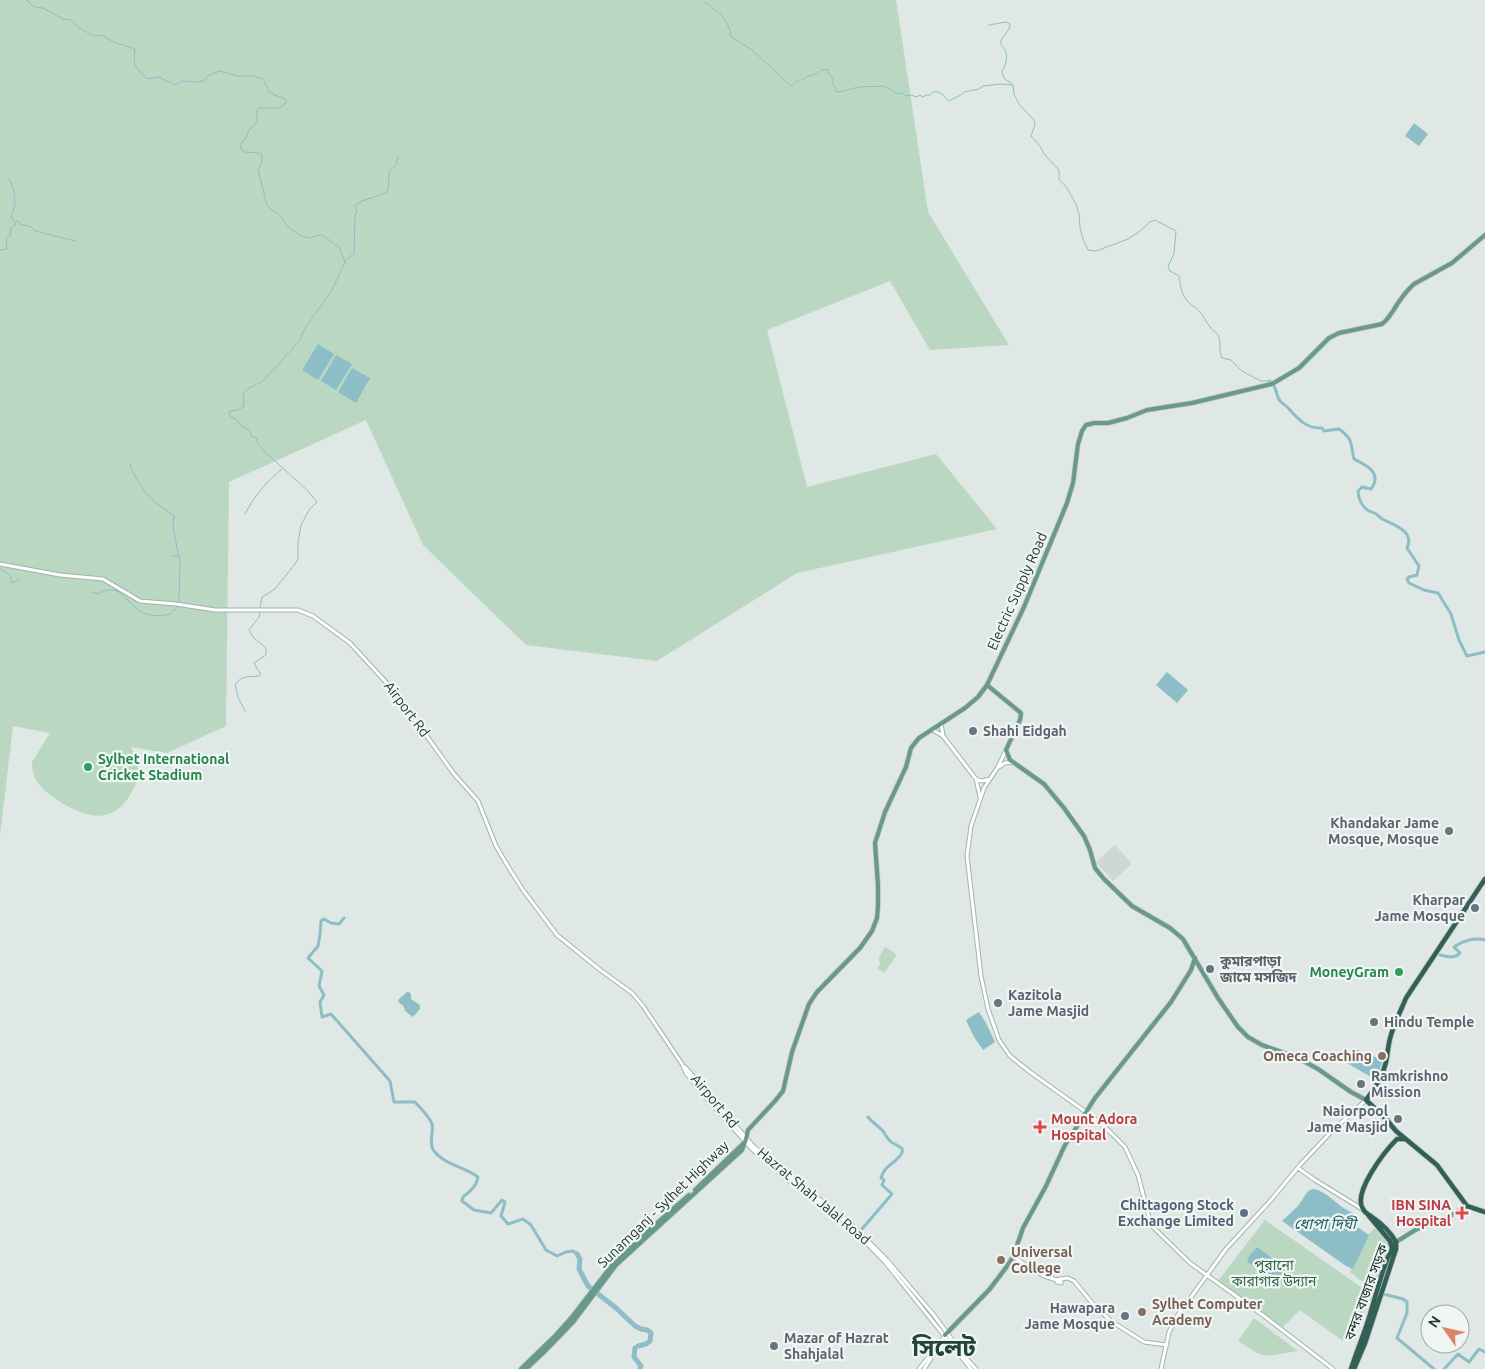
<svg xmlns="http://www.w3.org/2000/svg" width="1485" height="1369" viewBox="0 0 1485 1369" font-family="Ubuntu,'Noto Sans Bengali',sans-serif">
<style>
.built{fill:#ced8d3}
.green{fill:#bad7c2}
.water{fill:#8dbec7}
.lines{fill:none;stroke-linecap:round;stroke-linejoin:round}
.stream{stroke:#8dbec7;stroke-width:1}
.canal{stroke:#8dbec7;stroke-width:3}
.river{stroke:#8dbec7;stroke-width:5}
.secondary-casing{stroke:#a0b3ac;stroke-width:5}
.primary-casing{stroke:#bdc3c1;stroke-width:5.5}
.highway-casing{stroke:#bdc3c1;stroke-width:6}
.secondary{stroke:#fff;stroke-width:3}
.primary{stroke:#69998d;stroke-width:4}
.highway{stroke:#325f56;stroke-width:4.5}
.worship-dot{fill:#6b7280;stroke:#eff5f2;stroke-width:2}
.leisure-dot{fill:#2e9e5b;stroke:#eff5f2;stroke-width:2}
.education-dot{fill:#8d6e63;stroke:#eff5f2;stroke-width:2}
.health-dot{fill:#e0444e;stroke:#eff5f2;stroke-width:2}
.service-dot{fill:#5c6f8a;stroke:#eff5f2;stroke-width:2}
.labels{text-anchor:middle;dominant-baseline:central;stroke-width:4.5;stroke-linejoin:round;paint-order:stroke}
.street-label{font-size:14px;fill:#223631;stroke:#eff5f2}
.worship-label{font-size:14px;font-weight:bold;fill:#5b616d;stroke:#eff5f2;text-anchor:start}
.leisure-label{font-size:14px;font-weight:bold;fill:#27864d;stroke:#eff5f2;text-anchor:start}
.education-label{font-size:14px;font-weight:bold;fill:#785e54;stroke:#eff5f2;text-anchor:start}
.health-label{font-size:14px;font-weight:bold;fill:#be3a42;stroke:#eff5f2;text-anchor:start}
.service-label{font-size:14px;font-weight:bold;fill:#4e5e75;stroke:#eff5f2;text-anchor:end}
.park-label{font-size:14px;fill:#326847;stroke:#eff5f2}
.water-label{font-size:15px;font-style:italic;fill:#245e6a;stroke:#eff5f2}
.town-label{font-size:24px;font-weight:bold;fill:#21453d;stroke:#eff5f2}
</style>
<rect width="100%" height="100%" fill="#dfe8e4"/>
<path class="built" d="M 1115,845 L 1132,864 L 1113,881 L 1096,862 Z"/>
<path class="green" d="M 0,0 L 896,0 L 928,212 L 1009,345 L 930,350 L 890,281 L 767,330 L 807,487 L 936,454 L 997,529 L 797,573 L 657,661 L 526,645 L 423,545 L 366,420 L 229,482 L 226,726 L 167,753 L 131,747 C 139,761 141,775 133,790 C 115,824 91,820 62,803 C 47,794 31,782 32,762 L 50,733 L 13,726 L 0,836 Z
M 885,947 L 896,954 L 896,956 L 884,973 L 877,968 L 880,965 L 879,958 Z
M 1265,1220 L 1374,1296 L 1343,1341 L 1300,1310 L 1283,1327 L 1218,1281 Z
M 1376,1228 L 1389,1244 L 1385,1261 L 1377,1278 L 1368,1281 L 1365,1284 L 1350,1272 C 1354,1259 1364,1234 1376,1228 Z
M 1254,1318 L 1298,1351 L 1266,1356 L 1255,1352 L 1238,1341 Z"/>
<path class="water" d="M 1414,123 L 1428,134 L 1419,146 L 1405,136 Z
M 318,344 L 334,354 L 318,380 L 302,370 Z
M 336,355 L 352,364 L 336,390 L 321,381 Z
M 352,368 L 370,378 L 356,403 L 338,392 Z
M 1167,672 L 1188,690 L 1177,703 L 1156,685 Z
M 407,992 L 409,992 L 411,994 L 411,999 L 420,1005 L 420,1009 L 413,1017 L 405,1011 L 403,1005 L 400,1004 L 398,1000 Z
M 979,1012 L 986,1023 L 995,1042 L 983,1050 L 974,1037 L 966,1020 Z
M 1353,1048 L 1383,1060 L 1376,1080 L 1347,1063 Z
M 1313,1189 L 1318,1190 L 1327,1195 L 1342,1207 L 1354,1214 L 1358,1223 L 1356,1226 L 1369,1235 L 1353,1269 L 1346,1266 L 1282,1221 L 1298,1206 L 1308,1191 Z
M 1257,1247 L 1290,1271 L 1279,1285 L 1249,1263 L 1247,1259 Z"/>
<g class="lines">
<path class="stream" d="M 26,0 L 34,7 L 43,8 L 63,19 L 71,20 L 78,27 L 92,35 L 103,36 L 116,43 L 135,49 C 133,65 135,69 148,79 L 159,77 L 175,85 L 182,81 L 194,82 L 204,81 L 209,75 L 220,71 L 238,76 L 253,76 L 263,79 L 270,93 L 285,99 L 286,101 L 285,104 L 279,108 L 259,108 L 257,110 L 257,122 L 249,130 L 245,140 L 241,143 L 240,147 L 244,152 L 259,153 L 262,155 L 262,161 L 258,170 L 267,205 L 272,210 L 280,215 L 288,227 L 301,236 L 310,238 L 319,235 L 322,235 L 339,247 L 345,262 L 332,290 L 304,330 L 300,340 L 267,377 L 261,382 L 249,388 L 244,393 L 243,395 L 244,404 L 243,407 L 238,410 L 230,411 L 229,412 L 230,416 L 237,420 L 241,426 L 249,430 L 252,436 L 256,438 L 258,444 L 264,451 L 307,490 L 317,502 L 309,510 L 301,525 L 298,542 L 298,559 L 295,564 L 275,589 L 262,597 L 260,608
M 705,2 C 719,13 729,19 731,37 L 751,49 L 791,86 C 797,83 794,79 803,80 L 807,76 C 812,76 818,74 821,70 L 824,70 L 828,69 L 829,74 L 833,78 L 833,85 L 836,88 L 835,90 L 836,92 C 844,92 851,88 860,87 C 868,86 876,87 884,86
M 989,25 L 1006,22 L 1010,24 C 1010,31 1003,35 1001,41 C 1000,46 1005,48 1006,52 C 1008,58 1005,66 1002,72 L 1004,78 L 1013,85 L 1014,94 L 1019,104 L 1034,120 L 1035,125 L 1031,136 L 1040,146 L 1045,155 L 1059,170 L 1059,179 L 1067,188 L 1076,204 L 1079,214 L 1080,228 L 1083,239 L 1088,250 L 1096,251 L 1128,239 L 1139,232 L 1150,222 L 1155,220 L 1176,231 L 1174,253 L 1168,267 L 1170,271 L 1179,276 C 1180,283 1181,292 1185,298 C 1188,304 1195,306 1199,311 C 1204,316 1206,322 1210,327 C 1212,330 1216,332 1218,335 C 1222,342 1218,350 1222,358 L 1231,360 L 1242,371 L 1257,379 L 1261,381 L 1270,381
M 886,87 L 898,94 L 902,93 L 906,96 L 912,95 L 916,97 L 921,95 L 922,97 L 927,95 L 930,95 L 933,92 C 939,91 945,95 947,100 L 949,101 L 961,95 L 964,92 L 979,89 L 983,86 L 1001,84 L 1012,85
M 15,222 L 18,221 L 20,224 L 31,227 L 35,231 L 75,241
M 0,250 L 7,249 L 6,239 L 10,236 L 11,228 L 16,224 C 7,216 15,210 15,202 C 15,196 13,184 9,179
M 345,261 L 354,253 L 355,215 L 357,212 L 355,205 L 362,201 L 386,193 C 391,184 387,176 390,171 C 392,168 395,167 397,164 L 396,162 L 398,157
M 130,464 C 135,479 143,491 155,502 C 161,507 168,511 174,516 L 173,527 L 179,558
M 245,514 C 254,496 267,481 282,469
M 172,556 L 178,556 L 180,559 L 179,601
M 0,569 L 10,575 L 12,583 L 20,579
M 92,592 L 98,594 C 120,581 124,601 140,611 C 149,617 160,616 171,614 L 178,607
M 245,711 L 238,697 L 235,685 C 241,675 249,677 259,676 L 261,674 L 256,667 L 254,663 L 266,655 L 266,648 L 253,637 L 249,630 L 259,617 L 260,613"/>
<path class="canal" d="M 1270,381 C 1279,389 1274,393 1280,401 C 1283,404 1287,406 1289,409 C 1298,419 1307,429 1322,428 L 1324,431 L 1339,429 C 1354,440 1350,443 1354,459 C 1366,465 1383,473 1371,489 L 1362,487 L 1358,491 C 1358,498 1362,507 1369,511 C 1371,512 1374,512 1376,514 C 1378,515 1380,517 1382,519 C 1394,525 1415,531 1407,548 L 1419,566 L 1417,575 L 1409,577 L 1407,579 L 1409,583 L 1424,590 L 1438,593 L 1451,614 L 1459,640 L 1467,656 L 1485,652
M 344,918 L 339,924 L 331,923 L 324,919 L 321,921 L 320,935 L 318,946 L 308,958 L 322,971 L 319,986 L 324,995 L 320,1002 L 322,1017 L 331,1014 L 390,1081 L 394,1102 L 415,1102 C 421,1109 429,1116 432,1124 C 434,1133 428,1143 434,1151 C 445,1165 465,1167 478,1177 C 477,1186 470,1192 463,1197 L 462,1201 L 474,1210 L 491,1213 L 502,1200 L 505,1202 L 501,1216 L 508,1224 L 523,1219 L 531,1225 L 546,1250 L 557,1256 L 566,1252 L 573,1251 L 577,1254
M 1440,955 L 1450,957 L 1456,956 L 1460,953 L 1454,947 C 1462,941 1475,937 1485,940
M 862,1229 L 892,1194 L 882,1185 L 884,1180 L 881,1178 C 884,1168 889,1166 896,1160 C 911,1146 896,1147 890,1141 C 887,1138 885,1134 883,1131 C 878,1126 872,1122 868,1117
M 1383,1294 L 1403,1299 L 1407,1302 L 1407,1313 L 1397,1338 L 1434,1369
M 1444,1369 L 1458,1354 L 1469,1362 L 1479,1349 L 1485,1352"/>
<path class="river" d="M 577,1254 L 580,1259 L 579,1269 L 588,1286 L 616,1308 L 635,1326 L 641,1329 L 647,1330 L 651,1333 L 650,1341 L 646,1344 L 638,1346
M 635,1348 L 634,1357 L 641,1366 L 640,1369"/>
<g class="secondary-casing">
<path id="secondary" d="M 0,564 L 60,575 L 103,579 L 140,601 L 176,604 L 215,610 L 298,610 L 313,616 L 350,643 L 395,692 L 454,774 L 478,801 L 496,846 L 509,868 L 523,890 L 557,935 L 599,969 L 632,993 L 643,1006 L 682,1064 L 686,1073 L 707,1099 L 753,1150 L 793,1184 L 847,1223 L 885,1262 L 971,1369
M 941,724 L 943,735
M 933,730 L 943,736 L 976,779 L 980,797
M 1006,750 L 998,767 L 984,788 L 981,797 L 971,826 L 967,856 L 981,976 L 988,1009 L 999,1040 L 1010,1056 L 1030,1072 L 1086,1112 L 1106,1128 L 1125,1147 L 1138,1175 L 1150,1221 L 1153,1227 L 1190,1263 L 1264,1316 L 1333,1369
M 999,767 L 1005,763 L 1013,762
M 976,779 L 982,781 L 990,779
M 685,1067 L 754,1147 L 777,1167 L 848,1221 L 887,1260 L 933,1314 L 964,1356 L 976,1369
M 1298,1168 L 1315,1180 L 1362,1209
M 1013,1257 L 1044,1276 L 1057,1280
M 1059,1279 L 1061,1279 L 1061,1283 L 1057,1282 Z
M 1061,1279 L 1068,1278 L 1074,1281 L 1093,1304 L 1111,1321 L 1144,1342 L 1167,1345
M 919,1369 L 945,1336
M 924,1369 L 937,1349
M 1161,1369 L 1169,1332 L 1178,1315 L 1226,1249 L 1271,1200 L 1300,1165 L 1331,1132 L 1366,1100"/>
</g>
<g class="primary-casing">
<path id="primary" d="M 987,685 L 1021,713 L 1020,720 L 1006,750 L 1010,760 L 1044,784 L 1064,808 L 1084,836 L 1090,850 L 1095,868 L 1104,879 L 1132,906 L 1170,928 L 1183,939 L 1218,998 L 1238,1027 L 1248,1037 L 1262,1045 L 1298,1058 L 1318,1069 L 1351,1092 L 1366,1100
M 695,1190 L 745,1142
M 1394,1242 L 1396,1242 L 1417,1229 L 1445,1219 L 1467,1206
M 945,1335 L 989,1290 L 1005,1269 L 1013,1257 L 1023,1228 L 1046,1186 L 1065,1145 L 1095,1098 L 1171,1002 L 1191,970 L 1195,958
M 521,1369 L 554,1337 L 572,1317 L 613,1264 L 631,1246 L 689,1195
M 526,1369 L 545,1351 L 573,1322 L 616,1265 L 742,1150 L 746,1139 L 748,1130 L 775,1101 L 783,1091 L 792,1052 L 809,1004 L 817,992 L 860,948 L 872,931 L 877,918 L 878,906 L 878,885 L 875,843 L 885,812 L 906,767 L 911,748 L 919,738 L 965,708 L 978,697 L 987,685 L 1024,607 L 1067,503 L 1073,483 L 1078,444 L 1082,431 L 1086,425 L 1094,423 L 1108,423 L 1127,418 L 1147,410 L 1192,403 L 1272,384 L 1299,368 L 1329,338 L 1339,333 L 1382,324 C 1388,320 1389,316 1393,311 C 1399,301 1406,291 1414,284 L 1452,263 L 1485,235"/>
</g>
<g class="highway-casing">
<path id="highway" d="M 1485,879 L 1406,998 C 1401,1010 1395,1022 1391,1035 C 1388,1044 1388,1053 1386,1062 C 1383,1076 1375,1089 1366,1100 L 1386,1119 L 1396,1131 L 1437,1165 L 1467,1206 L 1485,1212
M 1369,1216 L 1390,1241 L 1392,1248
M 1396,1242 C 1391,1233 1381,1223 1372,1217 C 1369,1215 1365,1213 1363,1209 C 1352,1193 1385,1151 1397,1139 L 1405,1139
M 1351,1369 C 1356,1353 1363,1337 1368,1321 C 1375,1300 1384,1259 1396,1242
M 1354,1369 L 1365,1343 L 1396,1249 L 1396,1244"/>
</g>
<use href="#secondary" class="secondary"/>
<use href="#primary" class="primary"/>
<use href="#highway" class="highway"/>
</g>
<g class="worship-dot">
<circle cx="973" cy="731" r="5"/>
<circle cx="1449" cy="831" r="5"/>
<circle cx="1475" cy="908" r="5"/>
<circle cx="1210" cy="969" r="5"/>
<circle cx="998" cy="1003" r="5"/>
<circle cx="1374" cy="1022" r="5"/>
<circle cx="1361" cy="1084" r="5"/>
<circle cx="1398" cy="1119" r="5"/>
<circle cx="1125" cy="1316" r="5"/>
<circle cx="774" cy="1346" r="5"/>
</g>
<g class="leisure-dot">
<circle cx="88" cy="767" r="5"/>
<circle cx="1399" cy="972" r="5"/>
</g>
<g class="education-dot">
<circle cx="1382" cy="1056" r="5"/>
<circle cx="1001" cy="1260" r="5"/>
<circle cx="1142" cy="1312" r="5"/>
</g>
<g class="health-dot">
<path d="M1037.5 1119.5h5v5h5v5h-5v5h-5v-5h-5v-5h5z"/>
<path d="M1459.5 1205.5h5v5h5v5h-5v5h-5v-5h-5v-5h5z"/>
</g>
<circle class="service-dot" cx="1244" cy="1213" r="5"/>
<g class="labels">
<g class="street-label">
<text transform="translate(1017 591) rotate(-66)">Electric Supply Road</text>
<text transform="translate(407 709) rotate(53)">Airport Rd</text>
<text transform="translate(715 1101) rotate(50)">Airport Rd</text>
<text transform="translate(814 1196) rotate(40)">Hazrat Shah Jalal Road</text>
<text transform="translate(663 1204) rotate(-44)">Sunamganj - Sylhet Highway</text>
<text transform="translate(1366 1292) rotate(-70)">বন্দর বাজার সড়ক</text>
</g>
<g class="worship-label">
<text x="983" y="731">Shahi Eidgah</text>
<text x="1439" y="823" text-anchor="end">Khandakar Jame<tspan x="1439" dy="16">Mosque, Mosque</tspan></text>
<text x="1465" y="900" text-anchor="end">Kharpar<tspan x="1465" dy="16">Jame Mosque</tspan></text>
<text x="1220" y="961">কুমারপাড়া<tspan x="1220" dy="16">জামে মসজিদ</tspan></text>
<text x="1008" y="995">Kazitola<tspan x="1008" dy="16">Jame Masjid</tspan></text>
<text x="1384" y="1022">Hindu Temple</text>
<text x="1371" y="1076">Ramkrishno<tspan x="1371" dy="16">Mission</tspan></text>
<text x="1388" y="1111" text-anchor="end">Naiorpool<tspan x="1388" dy="16">Jame Masjid</tspan></text>
<text x="1115" y="1308" text-anchor="end">Hawapara<tspan x="1115" dy="16">Jame Mosque</tspan></text>
<text x="784" y="1338">Mazar of Hazrat<tspan x="784" dy="16">Shahjalal</tspan></text>
</g>
<g class="leisure-label">
<text x="98" y="759">Sylhet International<tspan x="98" dy="16">Cricket Stadium</tspan></text>
<text x="1389" y="972" text-anchor="end">MoneyGram</text>
</g>
<g class="education-label">
<text x="1372" y="1056" text-anchor="end">Omeca Coaching</text>
<text x="1011" y="1252">Universal<tspan x="1011" dy="16">College</tspan></text>
<text x="1152" y="1304">Sylhet Computer<tspan x="1152" dy="16">Academy</tspan></text>
</g>
<g class="health-label">
<text x="1051" y="1119">Mount Adora<tspan x="1051" dy="16">Hospital</tspan></text>
<text x="1451" y="1205" text-anchor="end">IBN SINA<tspan x="1451" dy="16">Hospital</tspan></text>
</g>
<g class="service-label">
<text x="1234" y="1205">Chittagong Stock<tspan x="1234" dy="16">Exchange Limited</tspan></text>
</g>
<g class="park-label">
<text x="1274" y="1265">পুরানো<tspan x="1274" dy="16">কারাগার উদ্যান</tspan></text>
</g>
<g class="water-label">
<text x="1325" y="1223">ধোপা দিঘী</text>
</g>
<g class="town-label">
<text x="944" y="1347">সিলেট</text>
</g>
</g>
<g transform="translate(1445 1329) rotate(304)"><circle r="24" fill="#eff5f2" stroke="#9da9a5"/>
<path d="M0-4L9 19L0 12L-9 19Z" fill="#e08465"/>
<text y="-8" font-size="14" font-weight="bold" text-anchor="middle" fill="#223631">N</text>
</g>
</svg>
